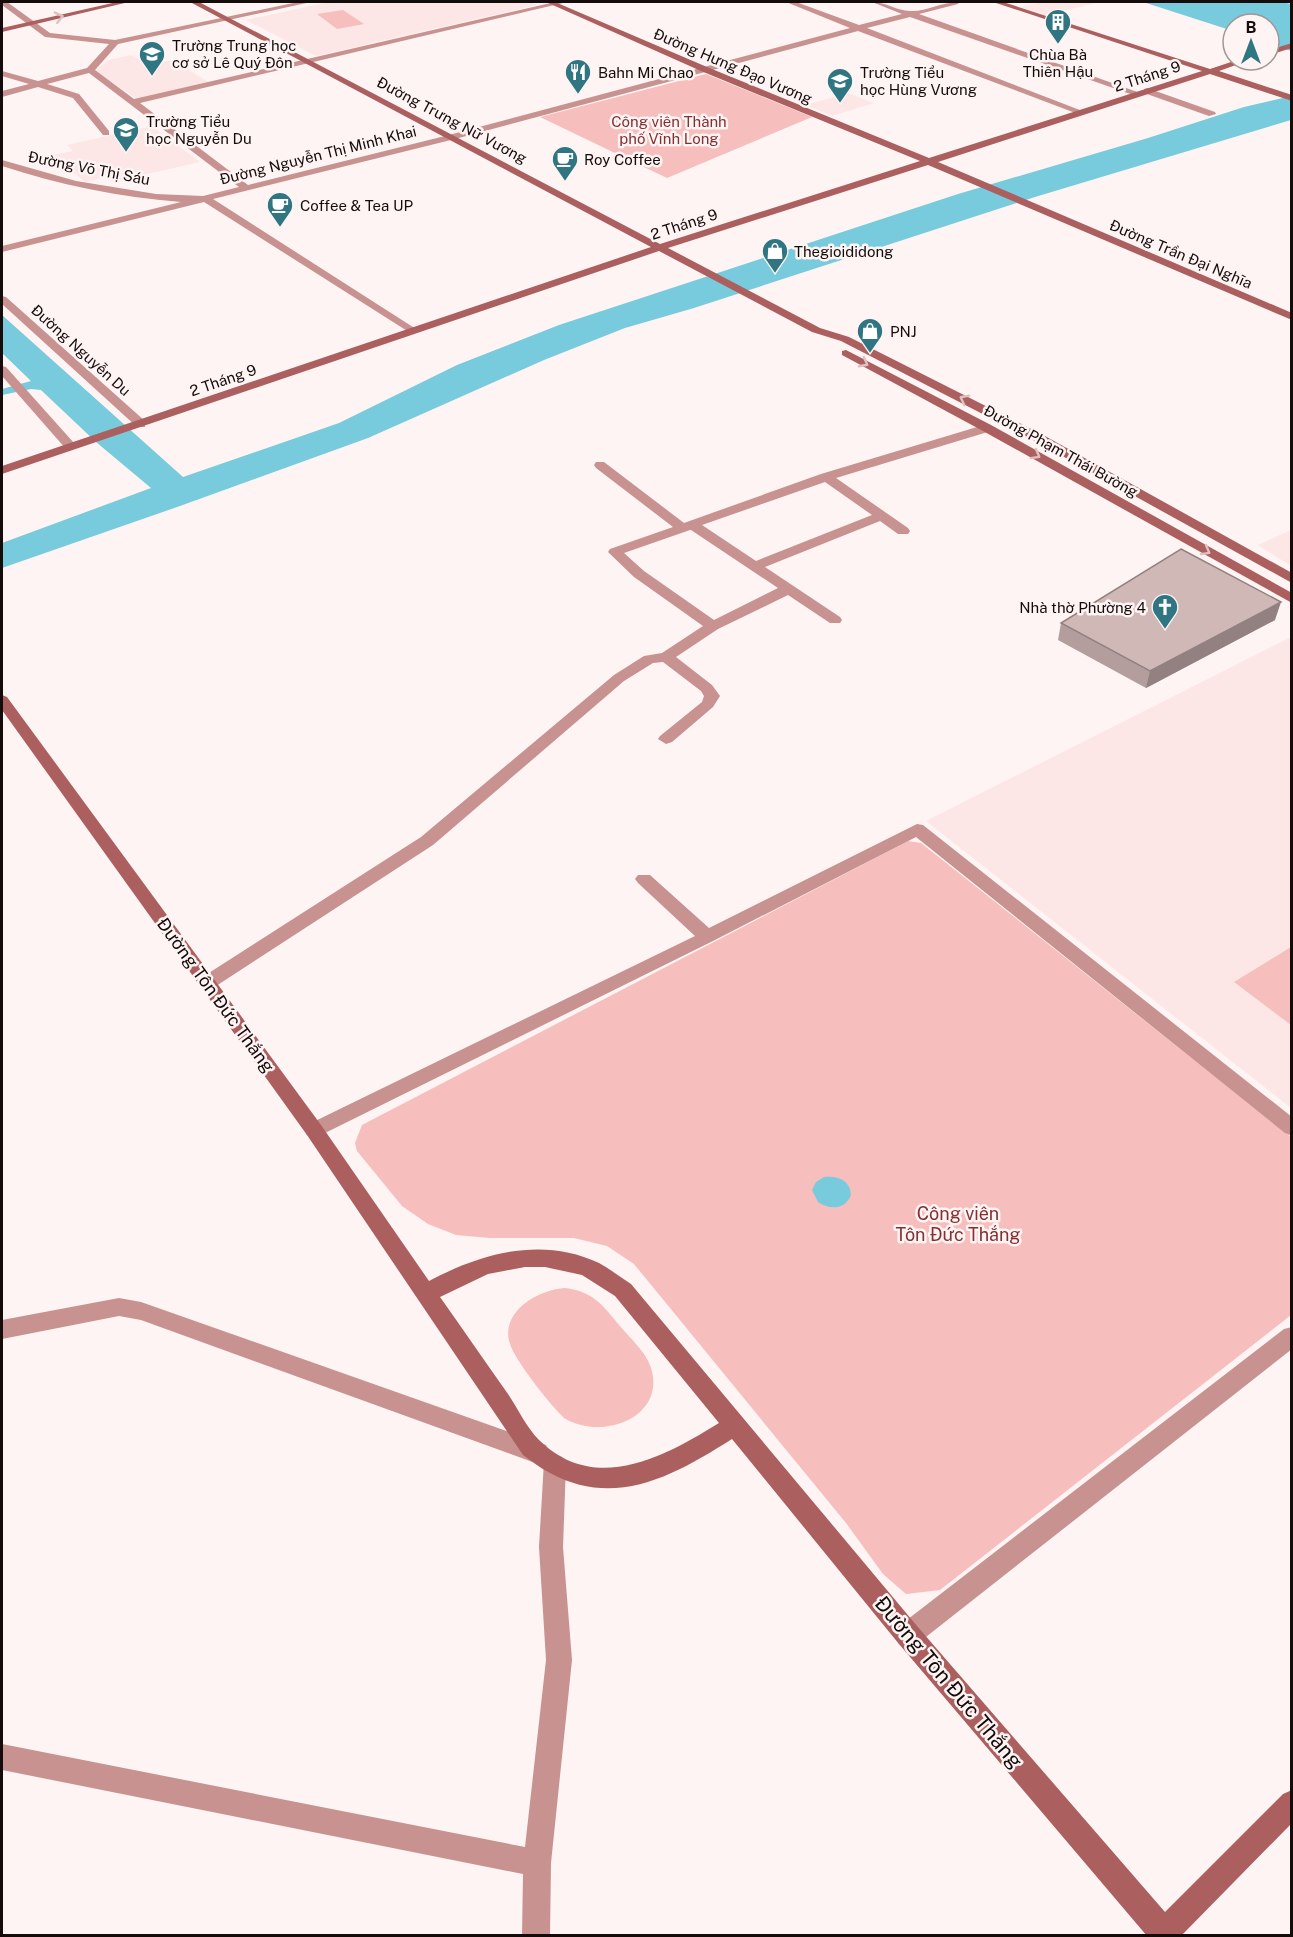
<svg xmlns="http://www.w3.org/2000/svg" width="1293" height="1937" viewBox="0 0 1293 1937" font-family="'Public Sans',sans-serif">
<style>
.built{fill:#fce7e6}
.green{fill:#f6bebc}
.water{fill:#78cbdc}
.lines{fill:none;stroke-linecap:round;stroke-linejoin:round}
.street{fill:#c79290;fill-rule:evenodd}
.secondary{fill:#ab605f;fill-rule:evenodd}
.wall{fill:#b39e9d}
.shaded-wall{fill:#928180}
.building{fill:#d0b8b7;stroke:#928180;stroke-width:1.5}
.oneway{stroke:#e1c0bf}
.labels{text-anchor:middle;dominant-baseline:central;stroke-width:5;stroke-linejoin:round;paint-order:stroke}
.far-poi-label{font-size:15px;fill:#140c0b;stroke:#fef4f3;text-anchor:start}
.far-street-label{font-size:15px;fill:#140c0b;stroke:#fef4f3}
.far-park-label{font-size:15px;fill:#833033;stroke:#fef4f3}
.street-label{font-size:18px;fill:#140c0b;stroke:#fef4f3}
.park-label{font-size:18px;fill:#833033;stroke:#fef4f3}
.near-street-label{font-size:21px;fill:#140c0b;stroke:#fef4f3}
</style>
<rect width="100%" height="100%" fill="#fef4f3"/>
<path class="built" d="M 329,2 L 530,2 L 537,5 L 316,56 L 246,20 Z
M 1041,2 L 1101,2 L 1045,15 L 1020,7 Z
M 131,55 L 148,65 L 173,60 L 210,83 L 137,99 L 95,71 L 108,60 Z
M 848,93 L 874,103 L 832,116 L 806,105 Z
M 152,126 L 200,162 L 112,182 L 106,177 L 85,182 L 53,155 L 73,151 L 67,145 Z
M 1291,530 L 1291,566 L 1258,545 Z
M 1291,637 L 1291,1108 L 926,821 Z"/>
<path class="green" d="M 343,10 L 364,24 L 337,29 L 317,14 Z
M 706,74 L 812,117 L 667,178 L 540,117 Z
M 908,841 L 921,843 L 1291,1137 L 1291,1315 L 940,1590 L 906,1594 L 883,1574 L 846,1523 L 634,1264 L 607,1246 L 574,1238 L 490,1238 L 456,1235 L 428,1224 L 402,1206 L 357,1151 L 355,1143 L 362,1125 Z
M 1291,947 L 1291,1025 L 1234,982 Z
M 565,1288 C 592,1291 603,1305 619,1325 C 629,1337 644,1350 650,1365 C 669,1416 603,1442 564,1418 C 548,1402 523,1370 513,1351 C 494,1316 535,1290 565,1288 Z"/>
<path class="water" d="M 1143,2 L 1282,2 L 1291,4 L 1291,51 L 1269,43 L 1269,24 L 1233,24 L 1233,31 Z
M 1291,96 L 1291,120 L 1035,197 L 694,308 L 625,328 L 544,360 L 368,438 L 180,506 L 2,568 L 2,543 L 151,488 L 96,442 L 41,390 L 31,389 L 2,395 L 2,389 L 31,381 L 2,353 L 2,315 L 183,477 L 339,423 L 457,365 L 559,325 L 958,194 L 1148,138 L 1244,107 Z
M 824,1177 C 838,1176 850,1180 851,1195 C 845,1210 830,1210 818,1202 L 812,1190 L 816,1182 Z"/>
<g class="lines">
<path class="street" d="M 2,2 L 7,2 L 50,33 L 115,40 L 298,2 L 311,2 L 118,44 L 95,70 L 134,99 L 555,2 L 567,2 L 140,103 L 248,185 L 449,135 L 850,28 L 786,2 L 796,2 L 859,25 L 902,14 L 872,2 C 886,2 897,11 910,11 C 925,12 942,2 959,2 L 958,4 L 919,14 L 1143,94 L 1136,96 L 910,17 L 867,28 L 1085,112 L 1078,114 L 858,31 L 455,139 L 213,199 L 416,329 L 418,331 L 412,334 L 204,202 L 2,252 L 2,246 L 181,202 C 119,197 60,185 2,166 L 2,160 L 76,181 L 156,194 L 203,196 L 239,187 L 89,73 L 47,84 L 79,94 L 109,131 L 109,135 L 103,135 L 73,98 L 38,87 L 2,97 L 2,91 L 29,84 L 2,76 L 2,71 L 38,81 L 87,68 L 109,44 L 45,37 L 2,5 Z
M 1147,88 L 1215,112 L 1216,114 L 1209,116 L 1144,93 L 1144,89 Z
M 2,296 L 6,297 L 145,421 L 145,427 L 137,427 L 2,304 Z
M 2,366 L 6,367 L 74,443 L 76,446 L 74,449 L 66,449 L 2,376 Z
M 987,424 L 993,428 L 991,431 L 836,478 L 908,528 L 910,531 L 908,534 L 898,534 L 880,521 L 765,567 L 840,617 L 842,620 L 840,623 L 830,623 L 788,595 L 718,629 L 676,657 L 712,685 L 720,696 L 713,707 L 672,742 L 666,744 L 658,739 L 660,736 L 702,702 L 704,696 L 701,691 L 663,662 L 653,663 L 624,681 L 433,845 L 213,988 L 207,990 L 201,988 L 198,983 L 201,978 L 421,837 L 614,675 L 644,656 L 662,653 L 703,626 L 634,577 L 608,552 L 610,549 L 673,527 L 596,468 L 594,465 L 596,462 L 604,462 L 684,523 L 821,474 ZM 825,482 L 872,515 L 756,561 L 702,525 ZM 690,530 L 691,530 L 778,588 L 714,620 L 644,571 L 624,553 Z
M 917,824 L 923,825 L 1292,1117 L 1292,1136 L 1285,1133 L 916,837 L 713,941 L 321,1135 L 314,1138 L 307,1135 L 304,1130 L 307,1125 L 695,936 L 638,883 L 635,879 L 638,875 L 650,875 L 709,928 Z
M 119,1298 L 141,1302 L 538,1442 L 546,1445 L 550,1453 L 548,1457 L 554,1454 L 562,1457 L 566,1465 L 563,1547 L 572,1660 L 551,1863 L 550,1936 L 522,1936 L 523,1874 L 2,1770 L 2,1744 L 525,1847 L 546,1660 L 539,1547 L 544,1461 L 538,1464 L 141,1320 L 119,1316 L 2,1339 L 2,1320 Z
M 1292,1327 L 1292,1349 L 917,1644 L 908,1648 L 899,1644 L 895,1635 L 899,1626 L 1284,1329 Z"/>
<path class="secondary" d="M 117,2 L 129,2 L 2,32 L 2,28 Z
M 190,2 L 199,2 L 660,244 L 920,161 L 701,71 L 546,2 L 555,2 L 707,67 L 929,158 L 1202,71 L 993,2 L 1003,2 L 1210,69 L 1237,60 L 1250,60 L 1219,71 L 1292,95 L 1292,101 L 1210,74 L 938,162 L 1292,313 L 1292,320 L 928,165 L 668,248 L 820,328 L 849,337 L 1045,436 L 1292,573 L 1292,583 L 1037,442 L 841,341 L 812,332 L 659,251 L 2,474 L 2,466 L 651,247 Z
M 1292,43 L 1292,48 L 1269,55 L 1269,50 Z
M 846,350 L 991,425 L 1292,593 L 1292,603 L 983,431 L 842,355 L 842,351 Z
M 2,695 L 7,697 L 321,1125 L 429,1281 C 482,1253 542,1236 599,1263 C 610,1269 620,1277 631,1284 L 917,1626 L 1165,1912 L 1283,1794 L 1292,1790 L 1292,1823 L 1181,1936 L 1147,1936 L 899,1644 L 732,1439 C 675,1475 616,1509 550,1473 C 540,1468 532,1461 523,1455 L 307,1135 L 2,710 ZM 525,1267 L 545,1267 L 582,1275 L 615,1296 L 719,1423 C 664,1457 595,1495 539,1440 C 527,1428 518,1409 508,1394 C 485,1362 463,1329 440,1297 L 488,1274 Z"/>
</g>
<path class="wall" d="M 1275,620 L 1146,688 L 1058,640 L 1061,623 Z"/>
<path class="shaded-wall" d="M 1281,602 L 1275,620 L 1146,688 L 1150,671 Z"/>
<path class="building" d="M 1181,549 L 1281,602 L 1150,671 L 1061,623 Z"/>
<defs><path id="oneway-chevron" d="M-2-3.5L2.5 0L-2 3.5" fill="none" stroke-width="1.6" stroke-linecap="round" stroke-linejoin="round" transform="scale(1.5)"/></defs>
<g class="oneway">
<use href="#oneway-chevron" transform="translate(59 17) rotate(-13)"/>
<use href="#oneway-chevron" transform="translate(864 363) rotate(28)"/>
<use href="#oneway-chevron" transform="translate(964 399) rotate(-153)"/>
<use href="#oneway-chevron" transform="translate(1036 455) rotate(29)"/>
<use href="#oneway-chevron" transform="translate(1206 551) rotate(29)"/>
</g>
<defs>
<g id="building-pin" transform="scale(1.35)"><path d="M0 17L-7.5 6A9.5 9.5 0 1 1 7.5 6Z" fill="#2f7582" stroke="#fef4f3"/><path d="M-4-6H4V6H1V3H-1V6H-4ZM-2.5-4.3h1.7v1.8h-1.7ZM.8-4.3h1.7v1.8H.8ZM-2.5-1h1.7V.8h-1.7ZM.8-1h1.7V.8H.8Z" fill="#fff"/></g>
<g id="school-pin" transform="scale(1.35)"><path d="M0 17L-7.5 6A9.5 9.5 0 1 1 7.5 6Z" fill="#2f7582" stroke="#fef4f3"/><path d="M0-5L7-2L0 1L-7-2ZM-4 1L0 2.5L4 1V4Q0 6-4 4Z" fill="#fff"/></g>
<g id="restaurant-pin" transform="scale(1.35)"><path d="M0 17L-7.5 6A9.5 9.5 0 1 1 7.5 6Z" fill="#2f7582" stroke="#fef4f3"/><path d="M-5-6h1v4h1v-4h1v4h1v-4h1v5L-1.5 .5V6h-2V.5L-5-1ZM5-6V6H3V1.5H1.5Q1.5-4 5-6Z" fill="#fff"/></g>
<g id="cafe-pin" transform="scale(1.35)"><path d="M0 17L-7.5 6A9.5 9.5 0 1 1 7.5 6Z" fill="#2f7582" stroke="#fef4f3"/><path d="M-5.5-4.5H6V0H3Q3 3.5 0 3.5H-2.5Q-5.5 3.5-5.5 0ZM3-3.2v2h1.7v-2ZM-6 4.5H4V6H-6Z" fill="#fff"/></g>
<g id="shop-pin" transform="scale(1.35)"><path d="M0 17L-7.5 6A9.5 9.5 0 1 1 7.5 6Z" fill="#2f7582" stroke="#fef4f3"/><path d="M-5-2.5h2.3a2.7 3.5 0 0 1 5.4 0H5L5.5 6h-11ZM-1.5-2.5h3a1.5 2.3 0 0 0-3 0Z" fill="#fff"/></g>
<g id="church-pin" transform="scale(1.35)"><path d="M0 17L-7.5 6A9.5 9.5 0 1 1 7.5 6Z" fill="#2f7582" stroke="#fef4f3"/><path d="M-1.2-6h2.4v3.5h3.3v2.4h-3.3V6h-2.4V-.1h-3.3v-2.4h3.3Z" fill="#fff"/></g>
</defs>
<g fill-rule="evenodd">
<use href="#building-pin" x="1058" y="22"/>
<use href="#school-pin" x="152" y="54"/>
<use href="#restaurant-pin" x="578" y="72"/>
<use href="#school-pin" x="840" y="81"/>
<use href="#school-pin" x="126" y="130"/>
<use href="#cafe-pin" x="565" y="159"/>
<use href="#cafe-pin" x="280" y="205"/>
<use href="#shop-pin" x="775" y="251"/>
<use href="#shop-pin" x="870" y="331"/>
<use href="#church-pin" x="1165" y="607"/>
</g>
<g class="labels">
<g class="far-poi-label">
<text x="172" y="45">Trường Trung học<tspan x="172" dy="17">cơ sở Lê Quý Đôn</tspan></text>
<text x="1058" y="54" text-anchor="middle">Chùa Bà<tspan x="1058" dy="17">Thiên Hậu</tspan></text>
<text x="598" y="72">Bahn Mi Chao</text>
<text x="860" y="72">Trường Tiểu<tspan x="860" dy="17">học Hùng Vương</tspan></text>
<text x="146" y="121">Trường Tiểu<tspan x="146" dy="17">học Nguyễn Du</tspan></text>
<text x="584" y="159">Roy Coffee</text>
<text x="300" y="205">Coffee &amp; Tea UP</text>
<text x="794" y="251">Thegioididong</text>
<text x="890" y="331">PNJ</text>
<text x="1146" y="607" text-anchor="end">Nhà thờ Phường 4</text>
</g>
<g class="far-street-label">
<text transform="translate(733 66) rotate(23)">Đường Hưng Đạo Vương</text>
<text transform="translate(1147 76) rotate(-18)">2 Tháng 9</text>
<text transform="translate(452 120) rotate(28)">Đường Trưng Nữ Vương</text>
<text transform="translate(318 155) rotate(-14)">Đường Nguyễn Thị Minh Khai</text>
<text transform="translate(89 168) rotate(11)">Đường Võ Thị Sáu</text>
<text transform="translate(684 224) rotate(-18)">2 Tháng 9</text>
<text transform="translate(1181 254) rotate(23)">Đường Trần Đại Nghĩa</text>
<text transform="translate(81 350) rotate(42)">Đường Nguyễn Du</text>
<text transform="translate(223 380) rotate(-19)">2 Tháng 9</text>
<text transform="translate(1061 451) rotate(29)">Đường Phạm Thái Bường</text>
</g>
<g class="far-park-label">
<text x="669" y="121">Công viên Thành<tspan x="669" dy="17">phố Vĩnh Long</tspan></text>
</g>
<g class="street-label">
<text transform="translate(216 995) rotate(54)">Đường Tôn Đức Thắng</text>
</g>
<g class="park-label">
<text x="958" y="1213">Công viên<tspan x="958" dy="21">Tôn Đức Thắng</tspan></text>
</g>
<g class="near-street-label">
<text transform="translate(949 1682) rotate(50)">Đường Tôn Đức Thắng</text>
</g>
</g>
<rect width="1293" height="1937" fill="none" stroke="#140c0b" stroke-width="6"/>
<g transform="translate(1251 42)"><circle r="28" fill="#fef4f3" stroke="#a09796" stroke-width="1.5"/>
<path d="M0-4.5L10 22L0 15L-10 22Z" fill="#2f7582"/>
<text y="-9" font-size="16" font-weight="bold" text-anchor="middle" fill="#140c0b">B</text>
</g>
</svg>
